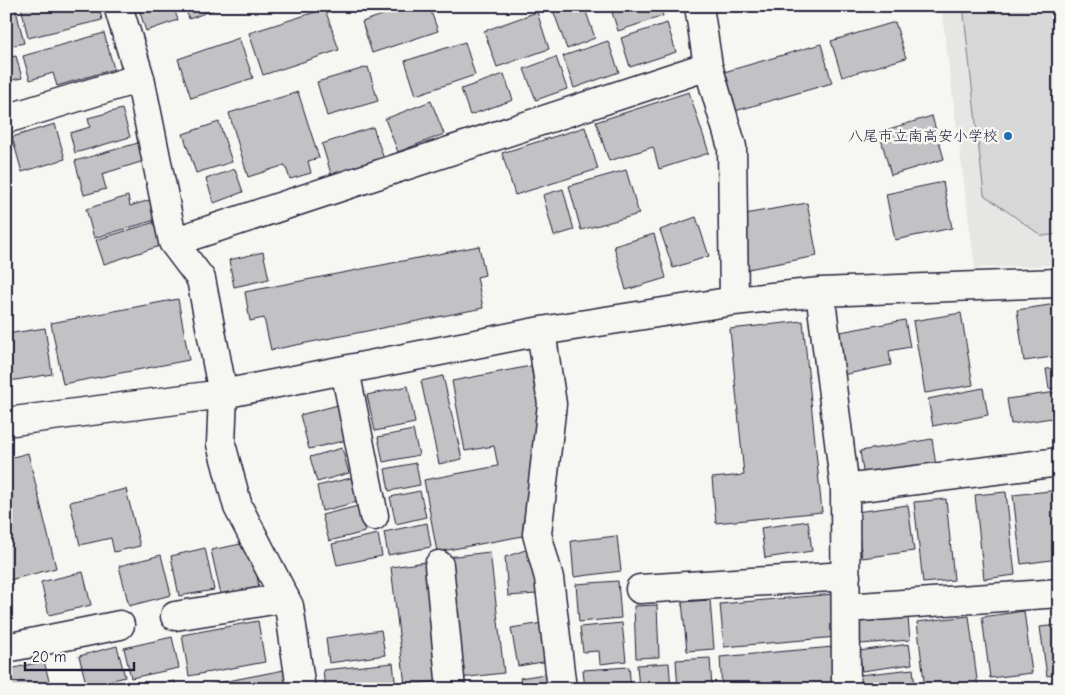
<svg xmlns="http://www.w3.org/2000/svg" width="1065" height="695" viewBox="0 0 1065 695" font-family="'Comic Neue','Klee One',sans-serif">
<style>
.built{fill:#e6e6e4}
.green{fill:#d7d7d7;stroke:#7c7c89}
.building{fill:#c2c2c4;stroke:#22223b}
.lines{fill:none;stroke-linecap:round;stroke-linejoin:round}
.minor-casing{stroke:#22223b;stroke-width:31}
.minor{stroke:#f6f6f2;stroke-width:28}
.poi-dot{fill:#1f6fb2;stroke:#f6f6f2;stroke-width:2}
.labels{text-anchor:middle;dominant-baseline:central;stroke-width:5;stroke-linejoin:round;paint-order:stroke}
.poi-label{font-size:15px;fill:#22223b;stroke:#f6f6f2;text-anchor:end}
</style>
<rect width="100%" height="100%" fill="#f6f6f2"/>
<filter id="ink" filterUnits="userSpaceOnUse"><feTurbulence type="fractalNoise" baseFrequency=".02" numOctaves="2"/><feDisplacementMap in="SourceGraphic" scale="10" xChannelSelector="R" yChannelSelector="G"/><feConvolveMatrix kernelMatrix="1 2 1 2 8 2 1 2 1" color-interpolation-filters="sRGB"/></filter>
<g filter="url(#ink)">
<path class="built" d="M 941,6 L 1059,6 L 1059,265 L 975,268 Z"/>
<path class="green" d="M 963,6 L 1059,6 L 1059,234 L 1042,236 L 984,195 Z"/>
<path class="building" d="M 15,6 L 24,43 L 6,47 L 6,8 Z
M 21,6 L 99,6 L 102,20 L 28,38 Z
M 138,6 L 173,6 L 178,20 L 146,31 Z
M 185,6 L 221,6 L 221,7 L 189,19 Z
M 408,6 L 429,6 L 438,31 L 372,53 L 362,22 Z
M 563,6 L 584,6 L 595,38 L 567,49 L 553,10 Z
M 610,6 L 659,6 L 663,16 L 618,31 Z
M 734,6 L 756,6 L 735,12 Z
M 325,9 L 339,50 L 263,75 L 249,33 Z
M 537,12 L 549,49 L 497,67 L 484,31 Z
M 895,22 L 906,58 L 842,77 L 831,41 Z
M 667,23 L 676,52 L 630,67 L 621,38 Z
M 104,33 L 114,69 L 57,86 L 53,73 L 30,80 L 23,56 Z
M 239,38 L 253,78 L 191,98 L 178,59 Z
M 608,41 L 619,72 L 574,88 L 563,56 Z
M 465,42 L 475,75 L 416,95 L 405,61 Z
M 821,44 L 832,83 L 735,111 L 724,72 Z
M 16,56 L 22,78 L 7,81 L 11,94 L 6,95 L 6,58 Z
M 556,57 L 567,89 L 536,100 L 524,69 Z
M 368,67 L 378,101 L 327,116 L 317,82 Z
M 504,74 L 513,100 L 470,115 L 461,89 Z
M 298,92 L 319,158 L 308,161 L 311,173 L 290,179 L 285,165 L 248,177 L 229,113 Z
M 689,92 L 709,153 L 659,169 L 653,147 L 609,161 L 596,122 Z
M 431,101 L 444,134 L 398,152 L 385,119 Z
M 122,109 L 130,137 L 75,153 L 70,133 L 90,127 L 88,118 Z
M 932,116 L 944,159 L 891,175 L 879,132 Z
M 219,122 L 232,162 L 196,173 L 183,134 Z
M 55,124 L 65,159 L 22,172 L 12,137 Z
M 373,127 L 384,159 L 332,177 L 322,144 Z
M 585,127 L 598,169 L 515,195 L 502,153 Z
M 138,143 L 144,161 L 102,174 L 106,189 L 84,195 L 75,161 Z
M 235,169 L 243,192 L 214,203 L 206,179 Z
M 626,170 L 639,214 L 581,230 L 569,186 Z
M 943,182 L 952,228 L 895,240 L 886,194 Z
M 563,189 L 574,230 L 554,236 L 543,195 Z
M 128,196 L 130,206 L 150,200 L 155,220 L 94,238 L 86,209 Z
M 807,203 L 817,256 L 748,269 L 739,215 Z
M 696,217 L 709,256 L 673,268 L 660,230 Z
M 155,222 L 163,245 L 104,264 L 96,240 Z
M 654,234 L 666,278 L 626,290 L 614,246 Z
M 479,246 L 485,275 L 477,277 L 483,308 L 271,350 L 264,318 L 250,321 L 245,292 Z
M 263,252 L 269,279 L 234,287 L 229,260 Z
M 178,299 L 189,360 L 63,384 L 51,323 Z
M 1056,304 L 1059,325 L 1059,356 L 1024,361 L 1017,310 Z
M 961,313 L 973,385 L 925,393 L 913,321 Z
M 905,320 L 910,347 L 889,351 L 891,365 L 842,375 L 835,333 Z
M 803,321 L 822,512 L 716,523 L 712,478 L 744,475 L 730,329 Z
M 45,328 L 52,374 L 10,381 L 6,357 L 6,334 Z
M 531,366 L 540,417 L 528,535 L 437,552 L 424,480 L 498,466 L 494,446 L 465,451 L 452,381 Z
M 1059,368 L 1059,388 L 1049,389 L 1046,369 Z
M 443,376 L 462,459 L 439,464 L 421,381 Z
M 408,386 L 415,423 L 375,431 L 367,395 Z
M 983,388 L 988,415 L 933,426 L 928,399 Z
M 1056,392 L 1059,417 L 1011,424 L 1007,399 Z
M 338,405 L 347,440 L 309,449 L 300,415 Z
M 1054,424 L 1059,424 L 1059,452 L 1058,452 Z
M 413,430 L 419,455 L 383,462 L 378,437 Z
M 932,439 L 936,466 L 864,478 L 860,451 Z
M 342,448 L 349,473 L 317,482 L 310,457 Z
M 28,453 L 56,568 L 6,581 L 6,541 L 10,540 L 6,524 L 6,459 Z
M 416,463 L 420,485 L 389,491 L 385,469 Z
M 351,478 L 357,502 L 322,511 L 317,486 Z
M 126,489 L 140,546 L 114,552 L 111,538 L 80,545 L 70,502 Z
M 1059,490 L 1059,559 L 1021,564 L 1013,495 Z
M 420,491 L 426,517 L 396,524 L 390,497 Z
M 1006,492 L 1015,575 L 984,579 L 975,495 Z
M 946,499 L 954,580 L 923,583 L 914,502 Z
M 908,505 L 914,551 L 862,558 L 856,512 Z
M 358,506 L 365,532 L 329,541 L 322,515 Z
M 808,521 L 812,551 L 765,558 L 761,528 Z
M 427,523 L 431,547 L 388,555 L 384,532 Z
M 378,534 L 382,556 L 337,565 L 332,544 Z
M 617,536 L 621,571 L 574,577 L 571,541 Z
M 251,542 L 259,587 L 221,595 L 211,550 Z
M 534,547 L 537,594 L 508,596 L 505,557 Z
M 205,548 L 214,590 L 179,596 L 171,556 Z
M 490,552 L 504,673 L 460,678 L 447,557 Z
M 161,555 L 171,595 L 129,606 L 119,566 Z
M 426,562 L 441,681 L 405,685 L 391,567 Z
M 83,572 L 91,605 L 49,615 L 41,582 Z
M 618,581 L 621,618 L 579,622 L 576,584 Z
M 834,594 L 837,637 L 724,647 L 720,604 Z
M 710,600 L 714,649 L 687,651 L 682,602 Z
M 657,605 L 659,657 L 636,658 L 634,606 Z
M 1024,611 L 1032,673 L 990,678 L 982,617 Z
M 969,616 L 978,688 L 925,689 L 917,622 Z
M 908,618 L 910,640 L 860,644 L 858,622 Z
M 258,621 L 265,662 L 189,676 L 182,635 Z
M 543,623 L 549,661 L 518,666 L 511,628 Z
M 622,623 L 626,661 L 600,664 L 599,651 L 583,652 L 580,627 Z
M 1059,625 L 1059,674 L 1047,676 L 1040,627 Z
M 381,630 L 385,655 L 329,663 L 326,638 Z
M 172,637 L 179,668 L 131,678 L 124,648 Z
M 909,644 L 912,664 L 862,671 L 859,651 Z
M 117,646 L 125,677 L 87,687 L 79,656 Z
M 833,647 L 836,688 L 722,689 L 720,657 Z
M 710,658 L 712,689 L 678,689 L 676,660 Z
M 44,661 L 51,689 L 6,689 L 6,670 Z
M 393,663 L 396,689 L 325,689 L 323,670 Z
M 669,663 L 671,689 L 639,689 L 637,665 Z
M 629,667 L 631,689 L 585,689 L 583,670 Z
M 913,669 L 915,689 L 860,689 L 859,675 Z
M 284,670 L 288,689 L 192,689 L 192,688 Z
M 551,673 L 553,689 L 522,689 L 520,678 Z
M 175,681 L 176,689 L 140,689 Z
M 508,683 L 509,689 L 469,689 Z"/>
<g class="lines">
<g class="minor-casing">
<path id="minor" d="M 118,6 L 140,78 L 173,242 L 201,279 L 223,394 L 221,444 L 238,507 L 289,606 L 301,689
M 699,6 L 708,66 L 732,147 L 734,301
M 6,119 L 140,78
M 173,242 L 708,66
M 820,292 L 845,489 L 846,689
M 541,331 L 552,404 L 537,534 L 549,578 L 562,689
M 345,370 L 374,516
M 6,422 L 223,394 L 541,331 L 734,301 L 820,292 L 1059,283
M 845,489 L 1059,462
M 439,565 L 451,689
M 640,589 L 846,576
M 846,608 L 1059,593
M 175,616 L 285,598
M 6,648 L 120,625"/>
</g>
<use href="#minor" class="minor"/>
</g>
</g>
<circle class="poi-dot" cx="1008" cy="136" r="5"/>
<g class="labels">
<g class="poi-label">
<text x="998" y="136">八尾市立南高安小学校</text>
</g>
</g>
<rect width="1065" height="695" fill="none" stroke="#f6f6f2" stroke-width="25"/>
<rect x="12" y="12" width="1040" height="670" fill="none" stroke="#22223b" stroke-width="2" filter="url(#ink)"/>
<path d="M25 662v8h109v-8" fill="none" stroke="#22223b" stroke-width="2.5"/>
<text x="32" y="662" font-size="15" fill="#22223b" stroke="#f6f6f2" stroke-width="4" paint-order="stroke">20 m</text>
</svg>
